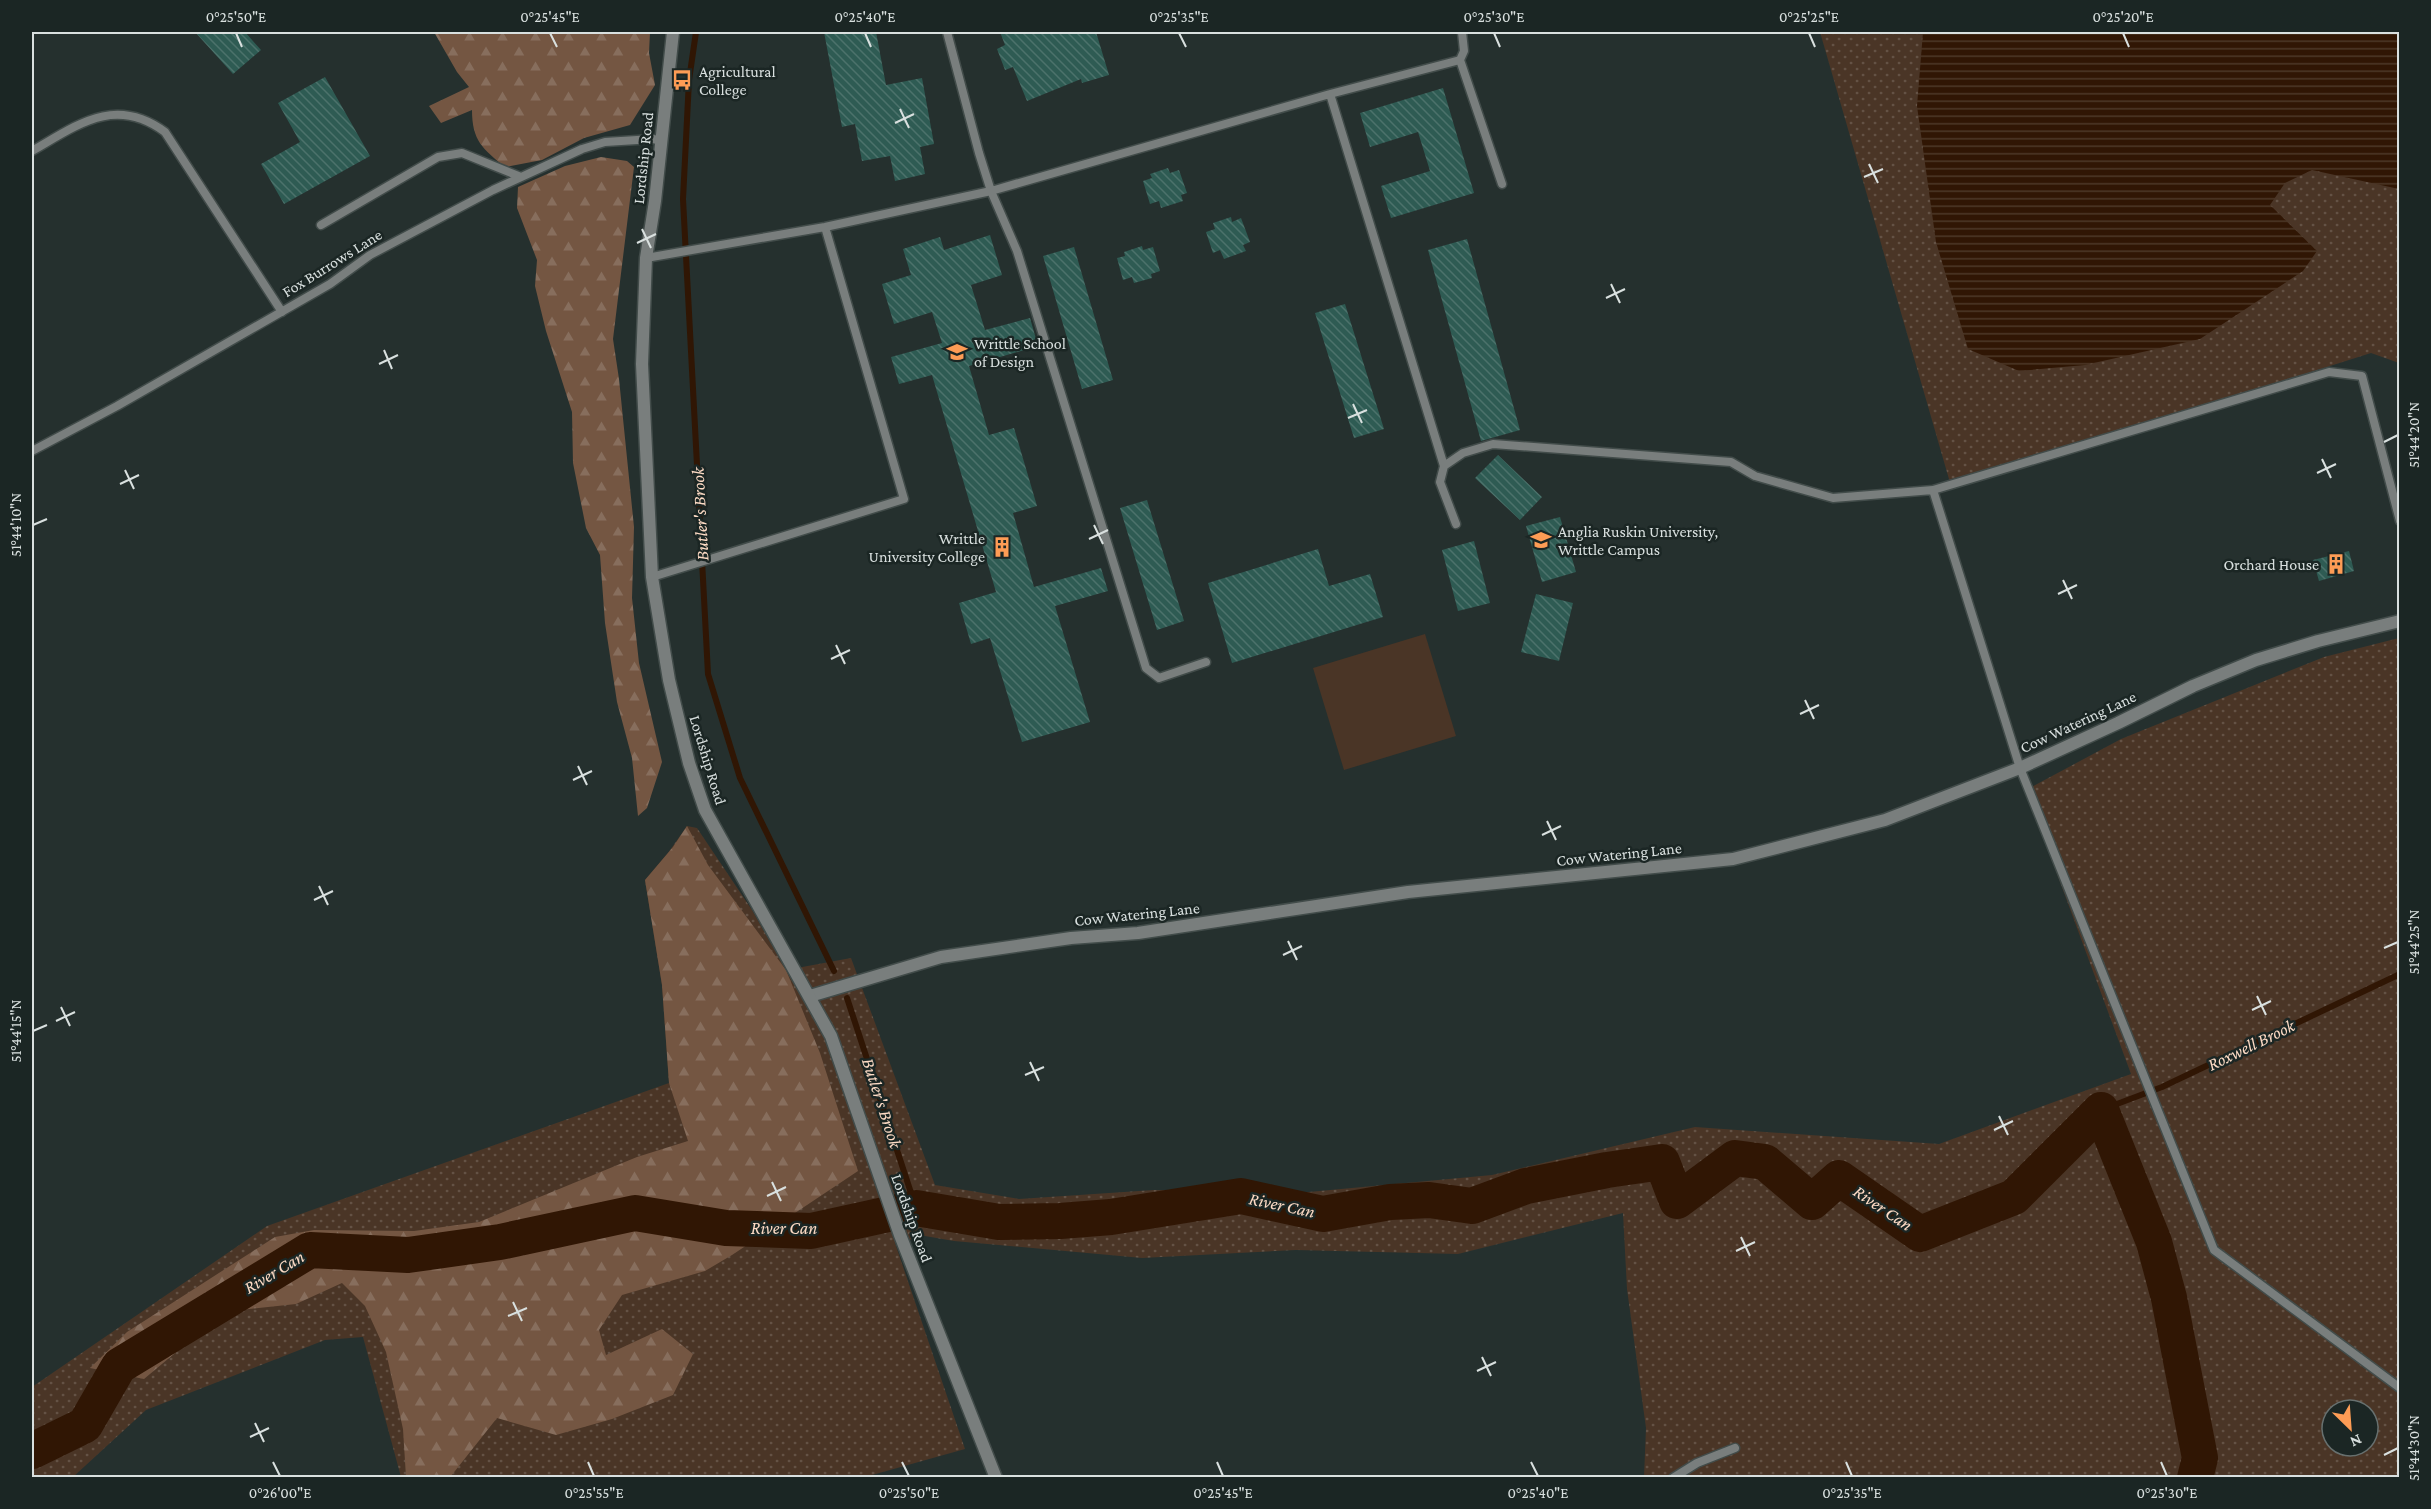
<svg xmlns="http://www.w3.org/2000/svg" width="2431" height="1509" viewBox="0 0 2431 1509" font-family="'Crimson Pro',serif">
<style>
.grass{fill:url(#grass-dots);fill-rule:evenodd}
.forest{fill:url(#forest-firs)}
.pitch{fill:#4a3526}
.water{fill:url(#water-rules)}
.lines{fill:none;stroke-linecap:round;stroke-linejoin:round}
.stream{stroke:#301604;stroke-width:6}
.river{stroke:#301604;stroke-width:36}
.building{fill:url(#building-back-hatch)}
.service-casing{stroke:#424c4a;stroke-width:11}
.minor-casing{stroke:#424c4a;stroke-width:15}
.tertiary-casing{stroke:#424c4a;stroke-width:15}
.service{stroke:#797e7d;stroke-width:8}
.minor{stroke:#797e7d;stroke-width:12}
.tertiary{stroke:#797e7d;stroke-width:12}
.ticks{fill:none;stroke:#d9e0df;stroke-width:2}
.labels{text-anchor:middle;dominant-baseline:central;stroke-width:5;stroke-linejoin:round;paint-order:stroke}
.poi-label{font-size:16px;fill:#d9e0df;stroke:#1b2624;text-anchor:start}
.street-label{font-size:16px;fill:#d9e0df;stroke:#1b2624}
.water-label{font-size:18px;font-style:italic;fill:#fddbc5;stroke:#1b2624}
.neatline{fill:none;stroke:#d9e0df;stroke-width:2}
.ticks-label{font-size:15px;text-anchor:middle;fill:#d9e0df}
</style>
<defs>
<pattern id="grass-dots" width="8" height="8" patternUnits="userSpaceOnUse" patternTransform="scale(1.5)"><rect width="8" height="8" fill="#4a3526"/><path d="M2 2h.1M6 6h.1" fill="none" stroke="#645245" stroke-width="1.8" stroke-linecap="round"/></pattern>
<pattern id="forest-firs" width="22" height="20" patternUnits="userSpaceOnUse" patternTransform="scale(1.5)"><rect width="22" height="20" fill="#745642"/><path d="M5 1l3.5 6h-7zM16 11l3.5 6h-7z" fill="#876e5d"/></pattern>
<pattern id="water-rules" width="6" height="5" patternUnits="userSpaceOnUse" patternTransform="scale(1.5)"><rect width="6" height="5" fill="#301604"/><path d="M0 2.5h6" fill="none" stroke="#4d3828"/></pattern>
<pattern id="building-back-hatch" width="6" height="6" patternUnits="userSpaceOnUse" patternTransform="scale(1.5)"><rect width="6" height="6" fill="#2e5b53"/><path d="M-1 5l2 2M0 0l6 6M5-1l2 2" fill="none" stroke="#4c726b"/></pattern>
</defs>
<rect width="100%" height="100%" fill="#25302e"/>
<path class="grass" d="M 1820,32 L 2399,32 L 2399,363 L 2371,353 L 1951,486 Z
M 2399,638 L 2399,1477 L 1644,1477 L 1646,1428 L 1627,1289 L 1623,1213 L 1458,1254 L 1296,1250 L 1142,1258 L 954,1241 L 925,1236 L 895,1243 L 965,1449 L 865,1477 L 401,1477 L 363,1337 L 325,1340 L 146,1410 L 73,1477 L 32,1477 L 32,1387 L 267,1226 L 669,1083 L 662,985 L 645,880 L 668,853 L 687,826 L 697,828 L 752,910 L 786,970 L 851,958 L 935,1185 L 1019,1199 L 1154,1190 L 1298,1193 L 1492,1175 L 1695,1127 L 1939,1144 L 2131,1074 L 2026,790 L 2121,739 L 2324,657 ZM 2332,1410 L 2368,1410 L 2368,1446 L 2332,1446 Z"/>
<path class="forest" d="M 434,32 L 650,32 L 649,53 L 655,85 L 630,125 L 584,138 L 542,160 L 505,167 C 483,149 472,141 472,110 L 441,123 L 429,106 L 469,87 L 457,72 Z
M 601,157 L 627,161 L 634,167 L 613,339 L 619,379 L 634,527 L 632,598 L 639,663 L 662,762 L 647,808 L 638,816 L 632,758 L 617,702 L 605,623 L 600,555 L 586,528 L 573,463 L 572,412 L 546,331 L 535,286 L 537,260 L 517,208 L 518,187 L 565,166 Z
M 687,826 L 708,865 L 786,970 L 820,1053 L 858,1171 L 732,1255 L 705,1271 L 622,1295 L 599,1330 L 606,1355 L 662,1329 L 693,1354 L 673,1395 L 612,1419 L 556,1435 L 497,1418 L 451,1476 L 406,1477 L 403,1429 L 386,1352 L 365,1306 L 342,1283 L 296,1304 L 240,1310 L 193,1338 L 144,1379 L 90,1368 L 127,1332 L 275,1237 L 314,1230 L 414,1231 L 479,1222 L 637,1157 L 688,1141 L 669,1083 L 662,985 L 645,880 L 673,847 Z"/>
<path class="pitch" d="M 1425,634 L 1456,736 L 1344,770 L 1313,668 Z"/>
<path class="water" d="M 1923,32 L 2399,32 L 2399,189 L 2312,170 L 2285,183 L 2270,205 L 2317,251 L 2303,271 L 2200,339 L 2085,365 L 2019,371 L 1968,349 L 1936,242 L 1917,106 Z"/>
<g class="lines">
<path class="stream" d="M 696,32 L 689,80 L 683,199 L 708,674 L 740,778 L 834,971
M 847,998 L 916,1208
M 2101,1110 L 2162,1087 L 2400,974"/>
<path class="river" d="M 32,1451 L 85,1425 L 119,1366 L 310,1250 L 408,1255 L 500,1242 L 635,1213 L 726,1228 L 811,1231 L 916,1208 L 999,1222 L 1060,1221 L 1111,1217 L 1241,1196 L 1323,1214 L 1390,1202 L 1429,1200 L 1472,1206 L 1526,1186 L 1607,1170 L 1662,1162 L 1677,1201 L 1735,1158 L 1765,1162 L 1812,1202 L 1839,1178 L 1920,1234 L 2014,1197 L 2101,1110 L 2154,1242 L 2169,1298 L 2200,1458 L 2195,1478"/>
</g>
<path class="building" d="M 195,32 L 245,32 L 261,50 L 233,74 Z
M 824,32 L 876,32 L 886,85 L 922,78 L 934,144 L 920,147 L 925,174 L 895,181 L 890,156 L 862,161 L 855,124 L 842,127 Z
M 1000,32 L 1096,32 L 1109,75 L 1082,83 L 1081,79 L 1027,101 L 1013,67 L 1005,70 L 997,49 L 1005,45 Z
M 325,77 L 370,156 L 284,204 L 261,164 L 300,142 L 278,103 Z
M 1443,88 L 1474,193 L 1391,218 L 1381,186 L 1430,171 L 1418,132 L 1370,147 L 1360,113 Z
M 1168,168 L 1170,173 L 1179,170 L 1187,193 L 1181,195 L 1183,201 L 1161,208 L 1159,201 L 1150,204 L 1143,181 L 1152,178 L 1150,174 Z
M 1231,217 L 1232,222 L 1241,218 L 1250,242 L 1243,245 L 1246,251 L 1224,259 L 1220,250 L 1213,253 L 1206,232 L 1215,229 L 1213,223 Z
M 990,235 L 1002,275 L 971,285 L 985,330 L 1030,318 L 1038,346 L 969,366 L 989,435 L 1014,428 L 1037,506 L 1013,513 L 1034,587 L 1101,568 L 1108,591 L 1055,606 L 1090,722 L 1022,742 L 990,638 L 971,644 L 959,603 L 996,592 L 932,375 L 899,384 L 891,357 L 942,343 L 932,312 L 894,324 L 882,284 L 911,275 L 903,249 L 940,237 L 944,250 Z
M 1467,239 L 1520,430 L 1481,441 L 1428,250 Z
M 1142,246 L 1143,250 L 1153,247 L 1160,271 L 1151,274 L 1152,278 L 1134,283 L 1132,277 L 1123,280 L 1117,258 L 1125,256 L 1124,252 Z
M 1074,247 L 1113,380 L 1082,389 L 1043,256 Z
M 1345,304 L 1384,429 L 1354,438 L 1315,313 Z
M 1498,455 L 1542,497 L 1520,520 L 1475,478 Z
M 1147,500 L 1184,621 L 1157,630 L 1120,508 Z
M 1560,517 L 1576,572 L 1542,582 L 1526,526 Z
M 1474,541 L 1490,603 L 1458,611 L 1442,550 Z
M 1318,549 L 1329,586 L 1370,574 L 1383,617 L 1232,663 L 1208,583 Z
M 2349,551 L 2354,571 L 2319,581 L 2313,560 Z
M 1536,594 L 1573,603 L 1559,661 L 1521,652 Z"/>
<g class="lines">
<g class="service-casing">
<path id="service" d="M 947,32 L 979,153 L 991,191 L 1017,251 L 1146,668 L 1159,678 L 1206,662
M 1462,32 L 1464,51 L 1460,60 L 1502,184
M 1330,94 L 1444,466
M 32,151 C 77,125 115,95 165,132 L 282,312
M 321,225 L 438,157 L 462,153 L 521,177
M 646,258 L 825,227 L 991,191 L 1330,94 L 1460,60
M 32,451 L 117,406 L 330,284 L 370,255 L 493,190 L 582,149 L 605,142 L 653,139 L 662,141
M 1933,490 L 2329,372 L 2362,376 L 2400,521
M 1456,524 L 1440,482 L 1444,466 L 1463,453 L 1493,444 L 1731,462 L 1755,476 L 1833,498 L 1933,490 L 2020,768 L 2214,1250 L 2400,1388
M 652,577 L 904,499 L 825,227
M 1673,1478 L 1697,1463 L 1735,1448"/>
</g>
<g class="minor-casing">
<path id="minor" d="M 810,996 L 941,957 L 1071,938 L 1138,933 L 1408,892 L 1733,859 L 1885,820 L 2020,768 L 2118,723 L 2193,686 L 2256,660 L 2318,641 L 2400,621"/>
</g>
<g class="tertiary-casing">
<path id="tertiary" d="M 673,32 L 655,201 L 646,258 L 642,364 L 652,577 L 669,680 L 689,763 L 705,810 L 831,1036 L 900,1235 L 996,1478"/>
</g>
<use href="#service" class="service"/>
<use href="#minor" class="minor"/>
<use href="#tertiary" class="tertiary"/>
</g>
<path class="ticks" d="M 236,33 L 242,47M 550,33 L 557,47M 865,33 L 871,47M 1179,33 L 1186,47M 1494,33 L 1500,47M 1809,33 L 1815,47M 2123,33 L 2129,47M 900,109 L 909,128M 895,123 L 914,114M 1869,164 L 1878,183M 1864,177 L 1883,169M 642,229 L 651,248M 637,243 L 656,234M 1611,284 L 1620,303M 1606,298 L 1625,289M 384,350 L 392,369M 379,364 L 398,355M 1353,404 L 1362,423M 1348,418 L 1367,410M 2384,442 L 2398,435M 2322,459 L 2331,478M 125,470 L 134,489M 2317,473 L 2336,464M 120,484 L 139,475M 33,525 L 47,519M 1094,525 L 1103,544M 1089,539 L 1108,530M 2063,580 L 2072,599M 2058,594 L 2077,585M 836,645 L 845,664M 831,659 L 850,650M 1805,700 L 1814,719M 1800,714 L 1819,705M 578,766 L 587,785M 573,780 L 592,771M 1547,821 L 1556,840M 1542,835 L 1561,826M 319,886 L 328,905M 314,900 L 333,891M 1288,941 L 1297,960M 2384,948 L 2398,942M 1283,955 L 1302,946M 2257,996 L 2266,1015M 61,1007 L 70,1026M 2252,1010 L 2271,1001M 56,1021 L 75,1012M 33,1031 L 47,1025M 1030,1062 L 1039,1081M 1025,1075 L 1044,1067M 1999,1116 L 2008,1135M 1994,1130 L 2013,1121M 772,1182 L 781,1201M 767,1196 L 786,1187M 1741,1237 L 1750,1256M 1736,1251 L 1755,1242M 513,1302 L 522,1321M 508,1316 L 527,1308M 1482,1357 L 1491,1376M 1477,1371 L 1496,1362M 255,1423 L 264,1442M 250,1437 L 269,1428M 2384,1455 L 2398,1448M 273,1462 L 280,1476M 588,1462 L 594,1476M 902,1462 L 909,1476M 1217,1462 L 1223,1476M 1531,1462 L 1538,1476M 1846,1462 L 1852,1476M 2161,1462 L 2167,1476"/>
<defs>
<g id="bus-bare" transform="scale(1.62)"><path d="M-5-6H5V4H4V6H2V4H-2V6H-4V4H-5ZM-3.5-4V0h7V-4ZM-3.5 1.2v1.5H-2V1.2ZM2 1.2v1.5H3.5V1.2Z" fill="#fd9c55" stroke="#1b2624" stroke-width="2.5" paint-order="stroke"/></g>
<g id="university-bare" transform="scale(1.62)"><path d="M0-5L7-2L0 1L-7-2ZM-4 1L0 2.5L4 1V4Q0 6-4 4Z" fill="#fd9c55" stroke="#1b2624" stroke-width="2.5" paint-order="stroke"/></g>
<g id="building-bare" transform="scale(1.62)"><path d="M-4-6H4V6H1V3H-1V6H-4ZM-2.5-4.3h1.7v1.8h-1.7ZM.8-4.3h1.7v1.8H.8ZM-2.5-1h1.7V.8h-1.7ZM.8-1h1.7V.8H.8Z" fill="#fd9c55" stroke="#1b2624" stroke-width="2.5" paint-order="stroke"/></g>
</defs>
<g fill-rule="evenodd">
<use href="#bus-bare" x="682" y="80"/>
<use href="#university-bare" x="957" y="352"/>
<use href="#university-bare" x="1541" y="540"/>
<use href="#building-bare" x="1002" y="547"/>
<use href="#building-bare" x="2336" y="564"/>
</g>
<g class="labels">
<g class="poi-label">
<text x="699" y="71">Agricultural<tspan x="699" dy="18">College</tspan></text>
<text x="974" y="343">Writtle School<tspan x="974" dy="18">of Design</tspan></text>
<text x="1558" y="531">Anglia Ruskin University,<tspan x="1558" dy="18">Writtle Campus</tspan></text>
<text x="985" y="538" text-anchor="end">Writtle<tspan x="985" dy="18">University College</tspan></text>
<text x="2319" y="564" text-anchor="end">Orchard House</text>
</g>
<g class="street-label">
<text transform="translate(643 158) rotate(-84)">Lordship Road</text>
<text transform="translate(332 263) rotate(-32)">Fox Burrows Lane</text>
<text transform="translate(2078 722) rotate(-25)">Cow Watering Lane</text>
<text transform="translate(708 760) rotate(73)">Lordship Road</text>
<text transform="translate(1619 854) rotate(-6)">Cow Watering Lane</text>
<text transform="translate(1137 914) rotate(-6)">Cow Watering Lane</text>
<text transform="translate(912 1218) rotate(70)">Lordship Road</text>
</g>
<g class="water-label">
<text transform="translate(700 514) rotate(-93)">Butler's Brook</text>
<text transform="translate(2251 1045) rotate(-26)">Roxwell Brook</text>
<text transform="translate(882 1103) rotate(72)">Butler's Brook</text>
<text transform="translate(1282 1205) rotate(12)">River Can</text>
<text transform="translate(1883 1208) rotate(34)">River Can</text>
<text x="784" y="1228">River Can</text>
<text transform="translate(274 1272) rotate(-31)">River Can</text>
</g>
</g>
<rect width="2431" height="1509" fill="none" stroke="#1b2624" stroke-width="66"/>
<g transform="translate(2350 1428) rotate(155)"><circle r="28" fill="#1b2624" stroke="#67706f" stroke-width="1.5"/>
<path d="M0-4.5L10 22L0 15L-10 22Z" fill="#fd9c55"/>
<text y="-9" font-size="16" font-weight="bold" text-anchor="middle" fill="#d9e0df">N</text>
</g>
<rect x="33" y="33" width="2365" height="1443" class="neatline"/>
<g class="ticks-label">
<text x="236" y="22">0°25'50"E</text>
<text x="550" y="22">0°25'45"E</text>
<text x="865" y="22">0°25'40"E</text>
<text x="1179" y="22">0°25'35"E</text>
<text x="1494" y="22">0°25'30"E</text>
<text x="1809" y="22">0°25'25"E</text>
<text x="2123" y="22">0°25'20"E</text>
<text transform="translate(2414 435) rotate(-90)" y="5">51°44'20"N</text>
<text transform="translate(16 525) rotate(-90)" y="5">51°44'10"N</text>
<text transform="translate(2414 942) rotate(-90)" y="5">51°44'25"N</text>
<text transform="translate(16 1031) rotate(-90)" y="5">51°44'15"N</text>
<text transform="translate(2414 1448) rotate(-90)" y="5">51°44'30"N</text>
<text x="280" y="1498">0°26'00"E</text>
<text x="594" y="1498">0°25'55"E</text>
<text x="909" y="1498">0°25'50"E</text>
<text x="1223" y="1498">0°25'45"E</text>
<text x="1538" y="1498">0°25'40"E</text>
<text x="1852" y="1498">0°25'35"E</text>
<text x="2167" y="1498">0°25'30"E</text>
</g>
</svg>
